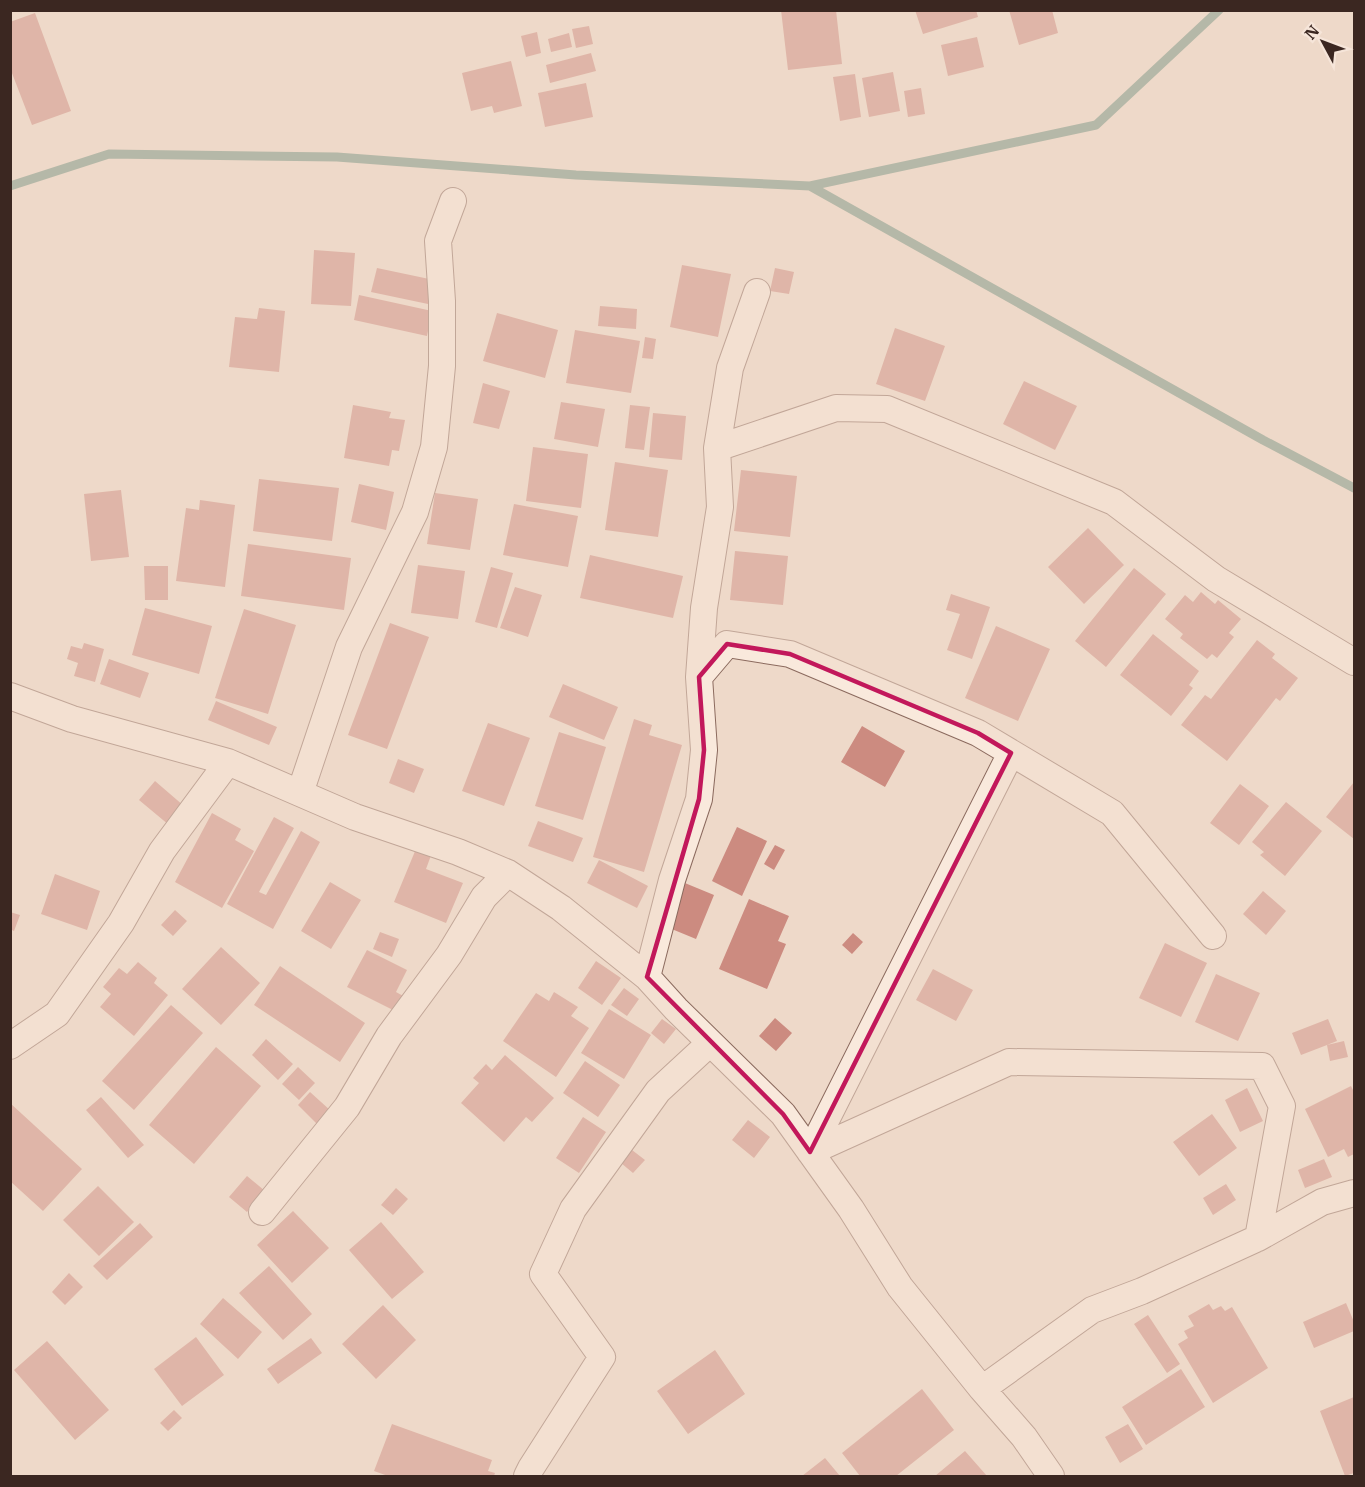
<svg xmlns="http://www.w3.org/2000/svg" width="1365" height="1487" viewBox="0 0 1365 1487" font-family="'IBM Plex Serif',serif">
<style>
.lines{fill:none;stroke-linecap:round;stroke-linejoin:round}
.stream{stroke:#709180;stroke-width:9}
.building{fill:#cc8b80}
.minor-casing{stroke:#8b6a5e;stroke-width:28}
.minor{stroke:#f9e9dc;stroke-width:26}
.marked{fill:none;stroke:#c2185b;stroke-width:4.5;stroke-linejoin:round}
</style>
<rect width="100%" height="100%" fill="#eed9c9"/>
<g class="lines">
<path class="stream" d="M 10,186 L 109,154 L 337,157 L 576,175 L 810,186 L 1096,125 L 1219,10
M 810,186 L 1263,440 L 1354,488"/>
</g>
<path class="building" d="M 781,10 L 836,10 L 842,64 L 788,70 Z
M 915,10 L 976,10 L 978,17 L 923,34 Z
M 1009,10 L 1052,10 L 1058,33 L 1019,45 Z
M 35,13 L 71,111 L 32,125 L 10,68 L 10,22 Z
M 589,26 L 593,44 L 576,48 L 572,29 Z
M 537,32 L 541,53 L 526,57 L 521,36 Z
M 569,33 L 572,47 L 551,52 L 548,39 Z
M 977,37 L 984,67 L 948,76 L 941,45 Z
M 591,53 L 596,71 L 550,83 L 546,65 Z
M 511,61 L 522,106 L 494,113 L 492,106 L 471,111 L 462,73 Z
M 893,72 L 900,111 L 869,117 L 862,78 Z
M 855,74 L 861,117 L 840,121 L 833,77 Z
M 586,83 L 593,117 L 545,127 L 538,93 Z
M 921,88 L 925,114 L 908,117 L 904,91 Z
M 314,250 L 355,253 L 351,306 L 311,304 Z
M 682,265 L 731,274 L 718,337 L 670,327 Z
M 377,268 L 434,280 L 428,304 L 371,292 Z
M 775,268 L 794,272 L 789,294 L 770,291 Z
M 359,295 L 432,311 L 427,336 L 354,320 Z
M 600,306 L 637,309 L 636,329 L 598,326 Z
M 259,308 L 285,311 L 279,372 L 229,367 L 235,317 L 257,319 Z
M 497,313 L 558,330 L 545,378 L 483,361 Z
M 895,328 L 945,346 L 925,401 L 876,384 Z
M 575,330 L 640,341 L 631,393 L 566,383 Z
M 645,337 L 656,339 L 653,359 L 642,358 Z
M 1024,381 L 1077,406 L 1055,450 L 1003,424 Z
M 483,383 L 510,391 L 499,429 L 473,423 Z
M 561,402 L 605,409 L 598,447 L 554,439 Z
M 353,405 L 391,412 L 389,418 L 405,420 L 399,451 L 392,450 L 389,466 L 344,458 Z
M 630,405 L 650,407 L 644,450 L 625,448 Z
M 653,413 L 686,416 L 682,460 L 649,457 Z
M 533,447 L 588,454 L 581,508 L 526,501 Z
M 615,462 L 668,470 L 658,537 L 605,530 Z
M 741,470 L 797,476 L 790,537 L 734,531 Z
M 259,479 L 339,488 L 332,541 L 253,531 Z
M 359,484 L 394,492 L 386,530 L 351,522 Z
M 121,490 L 129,557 L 91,561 L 84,494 Z
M 435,493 L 478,499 L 470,550 L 427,544 Z
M 200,500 L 235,505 L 225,587 L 176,581 L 186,508 L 199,510 Z
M 514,504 L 578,516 L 568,567 L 503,555 Z
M 1088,528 L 1124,565 L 1084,604 L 1048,567 Z
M 248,544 L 351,558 L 344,610 L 241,596 Z
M 735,551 L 788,556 L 783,605 L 730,600 Z
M 590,555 L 683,576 L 673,618 L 580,598 Z
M 418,565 L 465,571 L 458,619 L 411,613 Z
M 144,566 L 168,566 L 168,600 L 145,600 Z
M 491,567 L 513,573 L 497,628 L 475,622 Z
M 1134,568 L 1166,594 L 1106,667 L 1075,641 Z
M 515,587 L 542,595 L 528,637 L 500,628 Z
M 1201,592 L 1215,604 L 1218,600 L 1241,619 L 1229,633 L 1234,637 L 1217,658 L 1212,654 L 1207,659 L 1180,638 L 1183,634 L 1165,619 L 1185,595 L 1193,602 Z
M 951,594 L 990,607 L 972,659 L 947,650 L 960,614 L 946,610 Z
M 145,608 L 212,626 L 199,674 L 132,655 Z
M 244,609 L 296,625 L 268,714 L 215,698 Z
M 390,623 L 429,637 L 387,749 L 348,735 Z
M 996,626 L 1050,649 L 1018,721 L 965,698 Z
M 1153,634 L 1199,671 L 1189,685 L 1193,688 L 1171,716 L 1120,675 Z
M 1257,640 L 1275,654 L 1272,658 L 1298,678 L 1280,701 L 1276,698 L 1227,761 L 1181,725 L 1205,695 L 1211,699 Z
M 84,643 L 104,649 L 95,682 L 74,676 L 78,663 L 67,659 L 71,646 L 82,649 Z
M 109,659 L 149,673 L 140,698 L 100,684 Z
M 563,684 L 618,707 L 604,740 L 549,717 Z
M 216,701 L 277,727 L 269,745 L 208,720 Z
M 634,719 L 652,725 L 649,735 L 682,745 L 644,872 L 593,857 Z
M 488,723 L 530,738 L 504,806 L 462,791 Z
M 862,726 L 905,751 L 885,787 L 841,762 Z
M 559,732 L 606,747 L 583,820 L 535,806 Z
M 398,759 L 424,769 L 414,793 L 389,783 Z
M 155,781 L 184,806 L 169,825 L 139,800 Z
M 1354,782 L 1354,839 L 1326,817 Z
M 1240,784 L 1269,806 L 1239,845 L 1210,823 Z
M 1286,802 L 1322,831 L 1285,876 L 1260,855 L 1264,852 L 1252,842 Z
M 212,813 L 241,829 L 235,840 L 254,851 L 222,908 L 175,882 Z
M 274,817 L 294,828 L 259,892 L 266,895 L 301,831 L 320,842 L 273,929 L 227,904 Z
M 538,821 L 583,838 L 573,862 L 528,846 Z
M 737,827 L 767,841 L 742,896 L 712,881 Z
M 418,844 L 433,850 L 426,869 L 463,883 L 446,923 L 394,902 Z
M 775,845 L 785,850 L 774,870 L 764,864 Z
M 599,860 L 648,886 L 637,908 L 587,883 Z
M 55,874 L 100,891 L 87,930 L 41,914 Z
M 680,881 L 714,895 L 696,939 L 662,925 Z
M 330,882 L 361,900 L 331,949 L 301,931 Z
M 1263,891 L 1286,911 L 1266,935 L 1243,914 Z
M 749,899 L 789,916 L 778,941 L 786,944 L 767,989 L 719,969 Z
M 175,910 L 187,921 L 173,936 L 161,925 Z
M 10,912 L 20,915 L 14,931 L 10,929 Z
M 380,932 L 399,939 L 392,957 L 373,949 Z
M 853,933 L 863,942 L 852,954 L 842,945 Z
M 1165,943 L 1207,963 L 1181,1017 L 1139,998 Z
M 221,947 L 260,983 L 221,1025 L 182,989 Z
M 367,950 L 407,970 L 396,992 L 405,997 L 397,1012 L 347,987 Z
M 596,961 L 621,978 L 602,1005 L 578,988 Z
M 138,962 L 157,978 L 154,983 L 168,995 L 134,1036 L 100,1007 L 111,994 L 103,987 L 119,968 L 127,974 Z
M 280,966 L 365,1023 L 340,1062 L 254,1005 Z
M 933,969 L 973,990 L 956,1021 L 916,1000 Z
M 1216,974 L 1260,993 L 1238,1041 L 1195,1022 Z
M 624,988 L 639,999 L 627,1016 L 611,1005 Z
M 554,992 L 578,1007 L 571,1016 L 589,1028 L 556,1077 L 503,1041 L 536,993 L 549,1001 Z
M 171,1005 L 203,1033 L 134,1110 L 102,1081 Z
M 609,1009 L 651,1035 L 624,1079 L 581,1053 Z
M 775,1018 L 792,1033 L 776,1051 L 759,1036 Z
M 662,1019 L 676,1029 L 664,1044 L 651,1033 Z
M 1328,1019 L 1337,1041 L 1327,1045 L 1344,1041 L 1348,1057 L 1330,1061 L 1327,1045 L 1301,1055 L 1292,1033 Z
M 266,1039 L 293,1064 L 278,1080 L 252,1055 Z
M 216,1047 L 261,1086 L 194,1164 L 149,1125 Z
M 505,1055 L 554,1098 L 532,1122 L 526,1117 L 504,1142 L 461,1103 L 479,1083 L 473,1078 L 486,1064 L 492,1070 Z
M 585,1061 L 620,1085 L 598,1117 L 563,1093 Z
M 298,1067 L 315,1083 L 299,1100 L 282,1084 Z
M 1351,1086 L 1354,1092 L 1354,1154 L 1348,1157 L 1344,1149 L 1328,1157 L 1305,1109 Z
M 1247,1088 L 1263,1121 L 1240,1132 L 1225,1100 Z
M 310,1092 L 331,1111 L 318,1125 L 298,1105 Z
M 101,1097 L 144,1145 L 128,1158 L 86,1110 Z
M 10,1103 L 82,1169 L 43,1211 L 10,1181 Z
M 1212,1114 L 1237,1148 L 1199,1176 L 1173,1142 Z
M 583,1117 L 606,1132 L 579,1173 L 556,1158 Z
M 748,1120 L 770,1137 L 754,1158 L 732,1140 Z
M 632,1150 L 645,1160 L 633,1173 L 621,1163 Z
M 1324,1159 L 1332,1177 L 1305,1188 L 1298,1170 Z
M 247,1176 L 265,1191 L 247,1212 L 229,1197 Z
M 1226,1184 L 1236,1200 L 1213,1215 L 1203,1198 Z
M 98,1186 L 134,1222 L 99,1256 L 63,1220 Z
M 396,1188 L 408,1199 L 393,1215 L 381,1205 Z
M 293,1211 L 329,1248 L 292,1283 L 257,1245 Z
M 381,1222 L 424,1272 L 392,1299 L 349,1250 Z
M 140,1223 L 153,1237 L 107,1280 L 93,1266 Z
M 269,1266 L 312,1314 L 283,1340 L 239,1293 Z
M 69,1273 L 83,1287 L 65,1305 L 52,1292 Z
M 223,1298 L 262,1332 L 238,1359 L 200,1324 Z
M 1346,1303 L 1354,1322 L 1354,1331 L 1314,1348 L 1303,1322 Z
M 1209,1304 L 1213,1310 L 1221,1306 L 1225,1311 L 1232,1307 L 1268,1368 L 1213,1403 L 1178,1344 L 1188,1338 L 1184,1331 L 1194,1326 L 1188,1316 Z
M 383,1305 L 416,1340 L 376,1379 L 342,1344 Z
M 1148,1315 L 1180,1364 L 1167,1373 L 1134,1324 Z
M 196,1337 L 224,1375 L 182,1406 L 154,1369 Z
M 311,1338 L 322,1353 L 278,1384 L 267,1369 Z
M 47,1341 L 109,1410 L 75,1440 L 14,1370 Z
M 715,1350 L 745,1394 L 688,1434 L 657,1391 Z
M 1181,1369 L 1205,1407 L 1146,1445 L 1122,1407 Z
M 922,1389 L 954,1430 L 896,1476 L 860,1476 L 842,1453 Z
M 1354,1397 L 1354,1473 L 1345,1476 L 1320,1411 Z
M 174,1410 L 182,1418 L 168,1431 L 160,1423 Z
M 392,1424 L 492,1460 L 488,1471 L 495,1473 L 494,1476 L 388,1476 L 374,1471 Z
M 1128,1424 L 1143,1449 L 1120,1463 L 1105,1437 Z
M 965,1451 L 987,1476 L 935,1476 Z
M 825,1458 L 840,1476 L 802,1476 Z"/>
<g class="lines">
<g class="minor-casing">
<path id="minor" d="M 717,448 L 836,408 L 887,409 L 1114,502 L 1216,579 L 1354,662
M 699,677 L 727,644 L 790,654 L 978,733 L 1112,813 L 1213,936
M 10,696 L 72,719 L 228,762 L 355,817 L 458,852 L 508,873 L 561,908 L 647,977 L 676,1009 L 783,1114 L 851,1209 L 900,1287 L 982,1389 L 1024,1437 L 1051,1476
M 1011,753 L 810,1152 L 1009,1062 L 1262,1066 L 1282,1106 L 1258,1238
M 300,793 L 349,647 L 415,512 L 434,447 L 442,366 L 442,301 L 438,241 L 453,201
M 647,977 L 672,880 L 699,799 L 704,750 L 699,677 L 704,608 L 720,507 L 717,448 L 730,368 L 757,292
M 10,1046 L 57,1014 L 121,923 L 162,851 L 228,762
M 262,1212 L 347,1107 L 389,1036 L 449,955 L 484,897 L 508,873
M 982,1389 L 1092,1310 L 1142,1291 L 1258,1238 L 1322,1202 L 1354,1193
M 527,1476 L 531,1468 L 602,1357 L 543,1274 L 573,1209 L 658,1091 L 710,1043"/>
</g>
<use href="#minor" class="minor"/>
</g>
<path d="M0 0H1365V1487H0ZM 727,644 L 790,654 L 978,733 L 1011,753 L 810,1152 L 783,1114 L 647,977 L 699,799 L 704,750 L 699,677 Z" fill="#eed9c9" fill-opacity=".55" fill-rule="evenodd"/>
<path class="marked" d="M 727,644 L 790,654 L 978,733 L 1011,753 L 810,1152 L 783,1114 L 647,977 L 699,799 L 704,750 L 699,677 Z"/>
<rect width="1365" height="1487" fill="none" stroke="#3b2721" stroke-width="24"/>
<g transform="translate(1323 42) rotate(311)" stroke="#f6e5d9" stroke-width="4.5" paint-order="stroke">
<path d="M0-4.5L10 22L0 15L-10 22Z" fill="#3b2721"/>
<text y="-9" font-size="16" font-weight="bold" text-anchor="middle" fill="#3b2721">N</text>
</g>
</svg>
